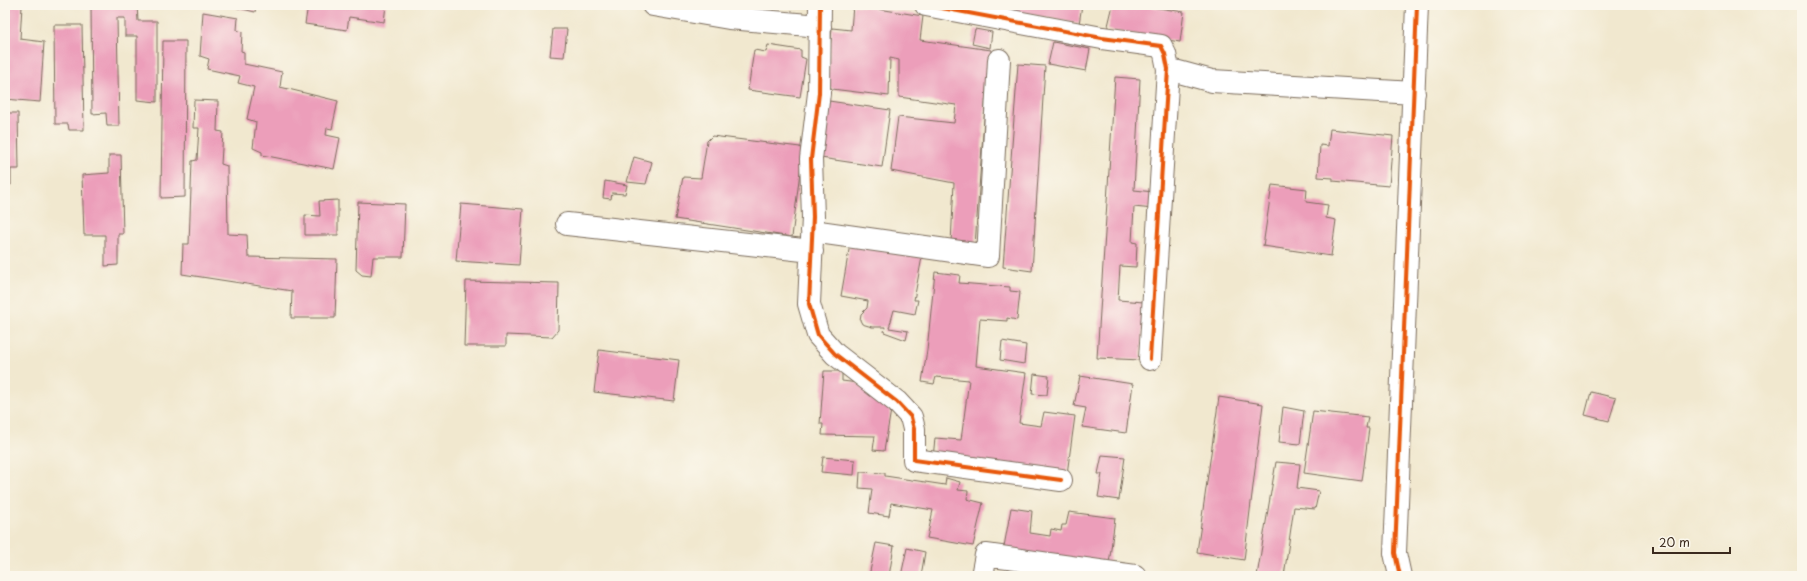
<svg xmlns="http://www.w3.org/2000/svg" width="1807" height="581" viewBox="0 0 1807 581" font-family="'Playpen Sans',sans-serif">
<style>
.building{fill:#ec9eba}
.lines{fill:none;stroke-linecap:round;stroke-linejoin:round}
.minor-casing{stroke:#7b6c5c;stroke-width:24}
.minor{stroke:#fff;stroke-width:22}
.cycleway-casing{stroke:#fbf7ec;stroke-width:6}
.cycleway{stroke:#e8590c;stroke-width:4}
</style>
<rect width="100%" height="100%" fill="#fbf7ec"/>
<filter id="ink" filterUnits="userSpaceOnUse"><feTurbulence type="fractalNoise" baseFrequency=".025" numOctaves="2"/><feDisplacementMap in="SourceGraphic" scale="8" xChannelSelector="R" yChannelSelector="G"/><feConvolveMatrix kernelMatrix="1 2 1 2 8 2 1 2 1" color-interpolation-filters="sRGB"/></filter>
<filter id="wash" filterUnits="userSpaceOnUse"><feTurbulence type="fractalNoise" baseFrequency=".012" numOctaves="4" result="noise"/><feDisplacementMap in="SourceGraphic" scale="16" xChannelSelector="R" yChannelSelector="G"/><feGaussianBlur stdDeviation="0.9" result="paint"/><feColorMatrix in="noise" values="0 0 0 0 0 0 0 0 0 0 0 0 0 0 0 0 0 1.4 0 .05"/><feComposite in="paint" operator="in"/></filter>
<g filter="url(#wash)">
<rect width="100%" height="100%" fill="#f1e8cf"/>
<g id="blocks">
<path class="building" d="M 5,5 L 22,6 L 20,39 L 44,42 L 40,102 L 5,99 Z
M 91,5 L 137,5 L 138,21 L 157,21 L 157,102 L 137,100 L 137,36 L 125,36 L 125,18 L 117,18 L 119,126 L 107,126 L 106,113 L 92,114 Z
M 226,5 L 256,5 L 255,12 Z
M 308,5 L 386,5 L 384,22 L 349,17 L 347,30 L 305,24 Z
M 740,5 L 761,5 L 760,9 Z
M 853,5 L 923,16 L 920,40 L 991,50 L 991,77 L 987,77 L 975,245 L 951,243 L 954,183 L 891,171 L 898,117 L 954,123 L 956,105 L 899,97 L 899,60 L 890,58 L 889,96 L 832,89 L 827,83 L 832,28 L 851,30 Z
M 1016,5 L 1082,5 L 1079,24 L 1015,12 Z
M 1113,5 L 1140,5 L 1184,12 L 1180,42 L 1107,30 Z
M 203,12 L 238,18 L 237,30 L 242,32 L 241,51 L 244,52 L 244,64 L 282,72 L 280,87 L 338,101 L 332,129 L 327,128 L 326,135 L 340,138 L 334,169 L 262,155 L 262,152 L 253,148 L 256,122 L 247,119 L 254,87 L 238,83 L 240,76 L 207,69 L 209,59 L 200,56 Z
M 54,25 L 82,25 L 84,130 L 69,130 L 68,124 L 55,124 Z
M 553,29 L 567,29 L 564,57 L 550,56 Z
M 975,29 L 992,32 L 990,48 L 972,44 Z
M 163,41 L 186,41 L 185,197 L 161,198 Z
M 1053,42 L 1090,49 L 1086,71 L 1048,64 Z
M 768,45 L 801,50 L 801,57 L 806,59 L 800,97 L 748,90 L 754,50 L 766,52 Z
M 1018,64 L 1045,66 L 1032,271 L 1003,267 Z
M 1115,77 L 1140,79 L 1134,190 L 1154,192 L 1153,209 L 1134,207 L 1132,242 L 1137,243 L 1136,267 L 1120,266 L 1118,300 L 1144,302 L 1141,360 L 1097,358 Z
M 194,100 L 218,101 L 217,131 L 223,132 L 221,164 L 227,166 L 228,234 L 247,235 L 248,257 L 337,259 L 335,318 L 291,318 L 292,291 L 182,274 L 183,244 L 189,244 L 192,161 L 197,160 L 199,128 L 193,128 Z
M 829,101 L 890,110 L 882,167 L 821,158 Z
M 5,113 L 18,113 L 19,169 L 11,169 L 11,185 L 5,185 Z
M 1330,129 L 1393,136 L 1389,186 L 1333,181 L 1333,178 L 1318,177 L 1320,145 L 1328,146 Z
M 712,136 L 800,147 L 802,155 L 792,237 L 675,219 L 683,177 L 701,178 L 707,141 Z
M 109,155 L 121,155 L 123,234 L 118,234 L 118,265 L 105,266 L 105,235 L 84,235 L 82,175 L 109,173 Z
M 634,157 L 652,162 L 646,184 L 627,182 Z
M 605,181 L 627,185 L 625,194 L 612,193 L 611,199 L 603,198 Z
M 1272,185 L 1307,189 L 1306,202 L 1328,205 L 1326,218 L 1336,220 L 1331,256 L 1263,246 Z
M 338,200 L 338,235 L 305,235 L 305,215 L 320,216 L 319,201 Z
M 358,202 L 405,204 L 403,257 L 373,257 L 371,276 L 362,275 L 356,270 Z
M 461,204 L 523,209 L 519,265 L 456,261 Z
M 850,244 L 922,257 L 914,300 L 918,300 L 915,314 L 894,310 L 889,328 L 908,331 L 906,340 L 884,332 L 885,327 L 872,327 L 862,324 L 860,320 L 861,314 L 867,308 L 868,301 L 841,296 Z
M 935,272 L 960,275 L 959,283 L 1010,287 L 1010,291 L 1020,292 L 1017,320 L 1007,318 L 1007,321 L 980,319 L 976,366 L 1026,373 L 1019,423 L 1041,426 L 1044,412 L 1075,416 L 1067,474 L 933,458 L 935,438 L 961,440 L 969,380 L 936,377 L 934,384 L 922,382 L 927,350 Z
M 466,281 L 559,283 L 558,330 L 552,337 L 506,335 L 506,346 L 464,346 Z
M 1002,341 L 1026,345 L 1024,364 L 1000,360 Z
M 599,350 L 679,360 L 674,401 L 594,392 Z
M 824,371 L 842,371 L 842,381 L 858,383 L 891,410 L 884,451 L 873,450 L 875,436 L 822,435 L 823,424 L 820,424 Z
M 1034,374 L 1049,376 L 1047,395 L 1032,394 Z
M 1080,376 L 1133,384 L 1126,433 L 1082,427 L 1086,408 L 1074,406 Z
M 1591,392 L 1616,398 L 1609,421 L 1585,415 Z
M 1219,397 L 1263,404 L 1244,560 L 1197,552 Z
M 1283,407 L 1304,411 L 1300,444 L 1279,442 Z
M 1313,411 L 1368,417 L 1366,428 L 1369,428 L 1362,481 L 1304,473 Z
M 1102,455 L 1125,457 L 1119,500 L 1098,497 L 1102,474 L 1098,474 Z
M 823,457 L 855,460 L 854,475 L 821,472 Z
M 1276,462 L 1300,464 L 1297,488 L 1319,491 L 1315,509 L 1294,507 L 1284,576 L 1257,576 Z
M 860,472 L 885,473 L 885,476 L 945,485 L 946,478 L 960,482 L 958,490 L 968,491 L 967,499 L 983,503 L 973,546 L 927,538 L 933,510 L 891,503 L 889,516 L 869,513 L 872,489 L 859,488 Z
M 1011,508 L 1032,511 L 1030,533 L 1050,536 L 1051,529 L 1061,531 L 1062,525 L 1066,525 L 1069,512 L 1115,518 L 1108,572 L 1003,552 Z
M 876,543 L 894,546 L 889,576 L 869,576 Z
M 907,548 L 925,552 L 921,576 L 901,576 Z"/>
</g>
</g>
<g filter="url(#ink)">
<use href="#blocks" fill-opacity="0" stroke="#7b6c5c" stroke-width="1"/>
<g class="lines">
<g class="minor-casing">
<path id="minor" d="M 653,5 L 729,18 L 820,26
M 820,5 L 819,93 L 811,159 L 813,217 L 809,304 L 818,335 L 835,354 L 897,402 L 911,417 L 914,429 L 914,460 L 1061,480
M 926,5 L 1102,38 L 1161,46 L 1165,54 L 1168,69 L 1150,359
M 1168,69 L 1212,81 L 1414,93
M 567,224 L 812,251
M 812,231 L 988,256 L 999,60
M 982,576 L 986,555 L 1135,576
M 1400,576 L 1395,553 L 1417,5"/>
</g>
<use href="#minor" class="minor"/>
<g class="cycleway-casing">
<path id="cycleway" d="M 820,5 L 819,93 L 811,159 L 813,217 L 809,304 L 818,335 L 835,354 L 897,402 L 911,417 L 914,429 L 914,460 L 1061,480
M 926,5 L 1102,38 L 1161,46 L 1165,54 L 1168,69 L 1150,359
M 1400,576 L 1395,553 L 1417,5"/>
</g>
<use href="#cycleway" class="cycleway"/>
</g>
</g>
<rect width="1807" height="581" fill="none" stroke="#fbf7ec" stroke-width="20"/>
<path d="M1653 547v6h77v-6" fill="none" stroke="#3b2a1e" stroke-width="2"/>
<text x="1659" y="547" font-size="12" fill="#3b2a1e" stroke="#fbf7ec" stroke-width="3" paint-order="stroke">20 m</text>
</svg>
